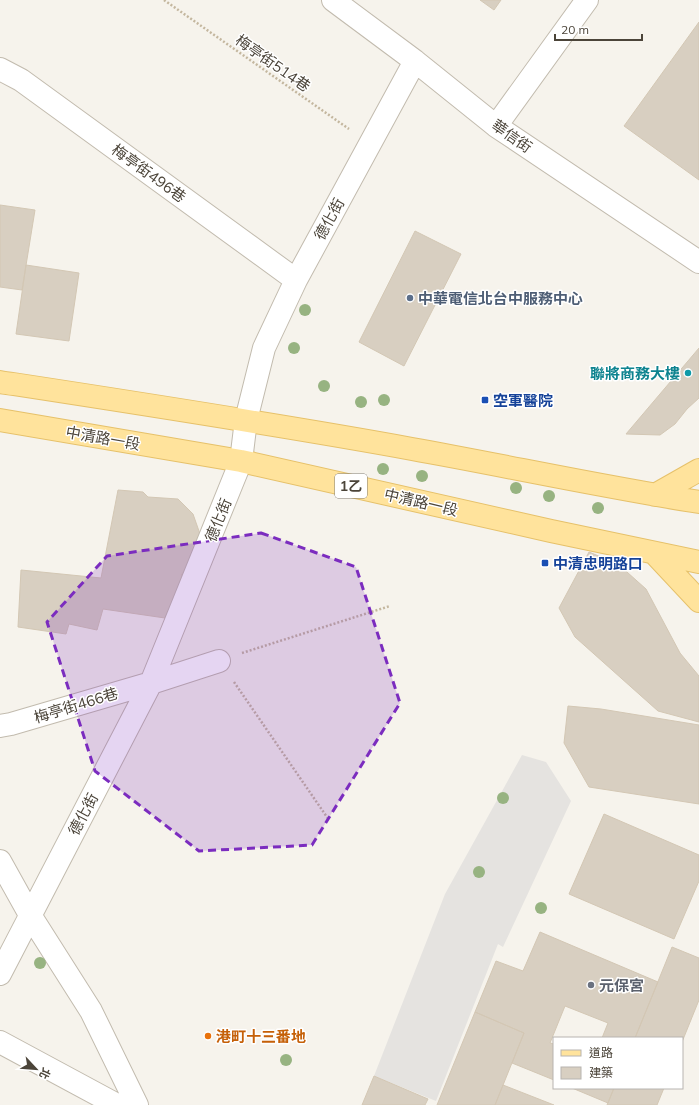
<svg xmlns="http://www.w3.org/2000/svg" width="699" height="1105" viewBox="0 0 699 1105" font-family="Mulish,'Noto Sans TC',sans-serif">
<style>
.parking{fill:#e5e3e0}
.building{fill:#d8cfc1;stroke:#d3c7b4}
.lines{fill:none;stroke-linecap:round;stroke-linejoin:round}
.minor-casing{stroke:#c2bbae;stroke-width:24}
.major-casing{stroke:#e6c16a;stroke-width:24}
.path{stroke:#c4b79f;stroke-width:2.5;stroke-dasharray:2 2;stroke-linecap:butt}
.minor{stroke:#fff;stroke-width:22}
.major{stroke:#ffe39c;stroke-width:22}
.tree{fill:#97b381}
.marked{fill:#7b2cbf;fill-opacity:0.2;stroke:#7b2cbf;stroke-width:3;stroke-dasharray:8 5;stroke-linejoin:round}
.service-dot{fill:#5c6f8a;stroke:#fff;stroke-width:1.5}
.culture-dot{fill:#0f9aa8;stroke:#fff;stroke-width:1.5}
.transit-dot{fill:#1a4fb4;stroke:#fff;stroke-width:1.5}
.worship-dot{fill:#6b7280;stroke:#fff;stroke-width:1.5}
.food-dot{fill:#e8710a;stroke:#fff;stroke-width:1.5}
.labels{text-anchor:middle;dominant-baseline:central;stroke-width:3;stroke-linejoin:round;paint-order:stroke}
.shield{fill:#fff;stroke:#817c74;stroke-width:1}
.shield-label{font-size:14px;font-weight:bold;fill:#4b4439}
.street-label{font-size:15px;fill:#4b4439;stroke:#fff}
.service-label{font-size:15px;font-weight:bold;fill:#4e5e75;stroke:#fff;text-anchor:start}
.culture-label{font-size:15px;font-weight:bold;fill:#0d838f;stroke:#fff;text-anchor:end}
.transit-label{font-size:15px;font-weight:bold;fill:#164399;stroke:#fff;text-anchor:start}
.worship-label{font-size:15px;font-weight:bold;fill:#5b616d;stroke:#fff;text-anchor:start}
.food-label{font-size:15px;font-weight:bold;fill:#c56008;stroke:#fff;text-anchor:start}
</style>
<rect width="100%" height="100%" fill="#f6f3ec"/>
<path class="parking" d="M 522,755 L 546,762 L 571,801 L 503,947 L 498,944 L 436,1101 L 374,1076 L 445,894 Z"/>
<path class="building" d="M 480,0 L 501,0 L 494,10 Z
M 699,22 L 699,180 L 624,126 Z
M 0,205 L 35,210 L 22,290 L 0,287 Z
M 415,231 L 461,254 L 404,366 L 359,342 Z
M 26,265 L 79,273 L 69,341 L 16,334 Z
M 699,348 L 699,398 L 687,409 L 675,424 L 660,435 L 626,434 Z
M 118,490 L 143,492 L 148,497 L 178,499 L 193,514 L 200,534 L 196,558 L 181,575 L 184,577 L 165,618 L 103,609 L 97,630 L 69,624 L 66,634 L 18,627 L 21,570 L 101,578 Z
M 589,552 L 618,564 L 646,589 L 680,653 L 699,676 L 699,722 L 658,711 L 575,637 L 559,608 Z
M 568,706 L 601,709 L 699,725 L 699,804 L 589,787 L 564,743 Z
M 604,814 L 699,855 L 699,881 L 674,939 L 569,894 Z
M 540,932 L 658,982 L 635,1038 L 602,1038 L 608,1023 L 565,1006 L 550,1043 L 554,1044 L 554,1080 L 512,1063 L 524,1033 L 475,1012 L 496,961 L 523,971 Z
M 672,947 L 699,958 L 699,1000 L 682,1042 L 682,1038 L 635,1038 Z
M 475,1012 L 524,1033 L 495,1105 L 437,1105 Z
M 374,1076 L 428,1099 L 425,1105 L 362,1105 Z
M 503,1085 L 554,1105 L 495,1105 Z
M 572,1088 L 614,1088 L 608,1103 Z
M 614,1088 L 664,1088 L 657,1105 L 607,1105 Z"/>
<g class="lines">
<g class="minor-casing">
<path id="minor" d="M 333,0 L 415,61 L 496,126 L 699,262
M 0,69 L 21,80 L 296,280
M 496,126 L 587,0
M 0,726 L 11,724 L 151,683 L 219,661
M 0,861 L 30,915 L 91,1011 L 137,1105
M 0,974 L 151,683 L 241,461 L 246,420 L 264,348 L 296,280 L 415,61
M 0,1042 L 117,1105"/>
</g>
<g class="major-casing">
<path id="major" d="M 0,382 C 137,403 275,424 412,449 C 507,466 603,487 699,502
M 0,420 L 241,461 L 551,531 L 699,562
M 655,495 L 699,470
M 655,554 L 699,601"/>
</g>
<path class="path" d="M 164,0 L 349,129
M 242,653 L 390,606
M 234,682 L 329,820"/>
<use href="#minor" class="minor"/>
<use href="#major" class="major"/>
</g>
<g class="tree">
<circle cx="305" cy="310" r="6"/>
<circle cx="294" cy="348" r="6"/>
<circle cx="324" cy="386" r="6"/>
<circle cx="384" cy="400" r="6"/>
<circle cx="361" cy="402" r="6"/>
<circle cx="383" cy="469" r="6"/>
<circle cx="422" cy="476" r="6"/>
<circle cx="516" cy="488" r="6"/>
<circle cx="549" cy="496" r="6"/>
<circle cx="598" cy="508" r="6"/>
<circle cx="503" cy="798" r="6"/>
<circle cx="479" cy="872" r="6"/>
<circle cx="541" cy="908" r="6"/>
<circle cx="40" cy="963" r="6"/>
<circle cx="286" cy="1060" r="6"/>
</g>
<path class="marked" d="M 261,533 L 356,567 L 400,703 L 312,845 L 199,851 L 95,771 L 47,622 L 107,556 Z"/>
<circle class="service-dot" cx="410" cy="298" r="4"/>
<circle class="culture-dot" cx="688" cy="373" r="4"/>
<g class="transit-dot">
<rect x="481" y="396" width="8" height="8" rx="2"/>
<rect x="541" y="559" width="8" height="8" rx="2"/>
</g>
<circle class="worship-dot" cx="591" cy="985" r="4"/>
<circle class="food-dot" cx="208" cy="1036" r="4"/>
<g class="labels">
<rect class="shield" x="335" y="474" width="32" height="24" rx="3"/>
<g class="shield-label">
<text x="351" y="486">1乙</text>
</g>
<g class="street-label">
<text transform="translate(273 63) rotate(35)">梅亭街514巷</text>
<text transform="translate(512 136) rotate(35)">華信街</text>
<text transform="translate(149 173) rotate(36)">梅亭街496巷</text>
<text transform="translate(329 219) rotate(-61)">德化街</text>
<text transform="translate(103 438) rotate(10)">中清路一段</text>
<text transform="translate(421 502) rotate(13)">中清路一段</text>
<text transform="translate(218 520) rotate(-68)">德化街</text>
<text transform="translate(76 705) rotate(-17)">梅亭街466巷</text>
<text transform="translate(83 814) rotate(-62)">德化街</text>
</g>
<g class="service-label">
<text x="418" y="298">中華電信北台中服務中心</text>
</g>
<g class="culture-label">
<text x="680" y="373">聯將商務大樓</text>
</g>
<g class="transit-label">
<text x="493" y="400">空軍醫院</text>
<text x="553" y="563">中清忠明路口</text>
</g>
<g class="worship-label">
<text x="599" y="985">元保宮</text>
</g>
<g class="food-label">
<text x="216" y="1036">港町十三番地</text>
</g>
</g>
<rect x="553" y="1037" width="130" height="52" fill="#ffffff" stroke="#b7b4b0"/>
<rect x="561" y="1050" width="20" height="6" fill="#ffe39c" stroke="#b7b4b0"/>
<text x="589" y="1057" font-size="12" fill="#4b4439">道路</text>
<rect x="561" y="1067" width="20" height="12" fill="#d8cfc1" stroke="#b7b4b0"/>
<text x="589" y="1077" font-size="12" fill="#4b4439">建築</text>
<g transform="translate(36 1069) rotate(116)" stroke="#ffffff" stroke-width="3" paint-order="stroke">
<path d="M0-3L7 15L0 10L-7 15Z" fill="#4b4439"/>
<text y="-6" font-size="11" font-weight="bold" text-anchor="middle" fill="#4b4439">北</text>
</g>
<path d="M555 34v6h87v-6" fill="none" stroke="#4b4439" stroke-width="2"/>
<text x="561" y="34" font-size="12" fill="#4b4439" stroke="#ffffff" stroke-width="3" paint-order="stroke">20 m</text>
</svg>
